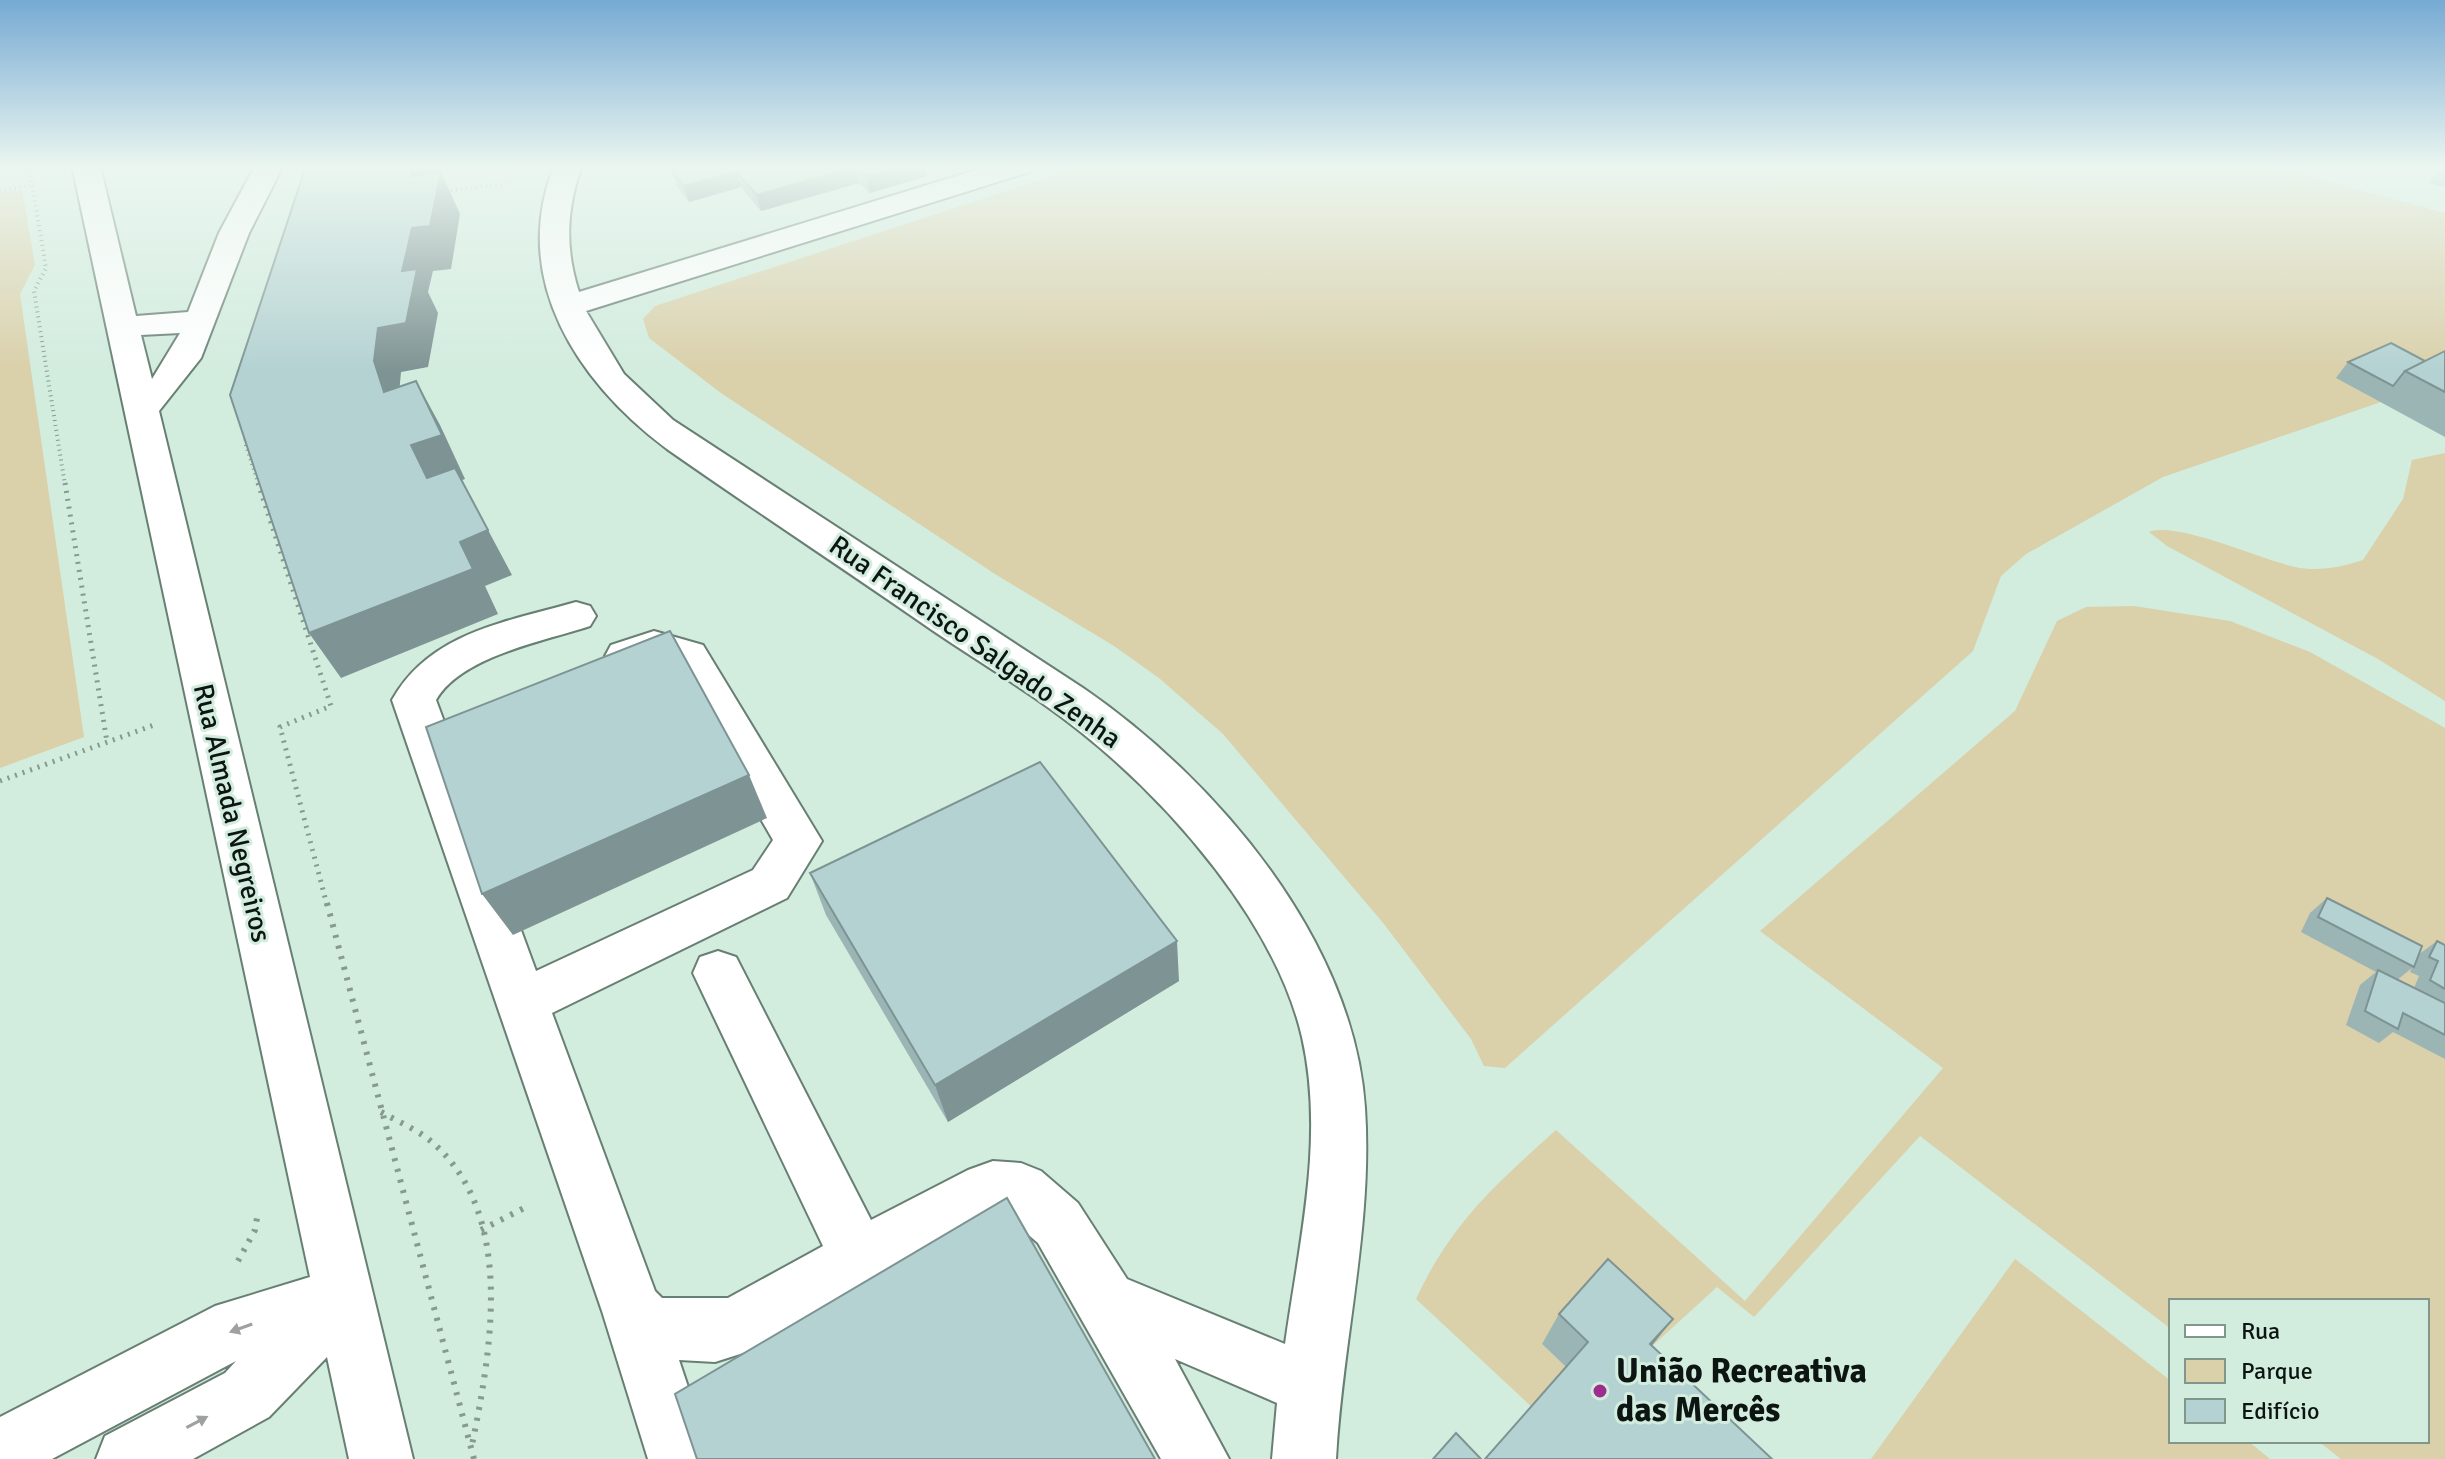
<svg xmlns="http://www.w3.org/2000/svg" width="2445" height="1459" viewBox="0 0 2445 1459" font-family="Signika,sans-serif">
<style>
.green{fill:#dad0aa}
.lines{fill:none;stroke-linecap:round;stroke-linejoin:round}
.street-casing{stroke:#687f73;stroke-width:4}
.path-far2{stroke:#879a90;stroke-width:4;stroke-dasharray:1 4;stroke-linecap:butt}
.path-far1{stroke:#879a90;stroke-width:5;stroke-dasharray:2 6;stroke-linecap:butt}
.path{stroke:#879a90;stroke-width:6;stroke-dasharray:3 8;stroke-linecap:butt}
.street{fill:#fff;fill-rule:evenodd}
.wall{fill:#9bb5b5;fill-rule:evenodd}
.shaded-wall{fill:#7e9393}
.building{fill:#b4d2d2;stroke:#7e9393;stroke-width:2}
.oneway{fill:#9ea1a0}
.poi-dot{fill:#9c2e8d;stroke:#d2ecde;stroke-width:3}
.labels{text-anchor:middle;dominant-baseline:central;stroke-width:6;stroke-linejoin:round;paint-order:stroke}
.street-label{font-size:28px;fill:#0c1511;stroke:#d2ecde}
.near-poi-label{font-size:34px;font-weight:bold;fill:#0c1511;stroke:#d2ecde;text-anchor:start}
</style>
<rect width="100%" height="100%" fill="#d2ecde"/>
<path class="green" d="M 1083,166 L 2271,166 L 2445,213 L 2445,394 L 2337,378 L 2381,402 L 2163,477 L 2026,554 L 2001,576 L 1973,651 L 1505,1068 L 1484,1066 L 1471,1039 L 1384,924 L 1223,734 L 1159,678 L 1114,646 L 995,574 L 721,393 L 649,338 L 643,319 L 655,306 Z
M 22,189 L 35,265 L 20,294 L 84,737 L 0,768 L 0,194 Z
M 2445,453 L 2445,701 L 2378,659 L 2167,546 L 2149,532 C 2177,521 2262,560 2295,567 C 2318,572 2342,567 2363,560 L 2403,499 L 2412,460 Z
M 2134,606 L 2230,621 L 2310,652 L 2445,728 L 2445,1459 L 2341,1459 L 2318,1441 L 2427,1441 L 2427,1301 L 2171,1301 L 2171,1329 L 1920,1136 L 1754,1317 L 1717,1287 L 1650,1348 L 1542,1344 L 1570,1371 L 1535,1410 L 1416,1299 C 1452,1222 1495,1185 1556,1130 L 1745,1301 L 1943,1068 L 1760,931 L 2015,711 L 2057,621 L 2086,607 Z
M 2015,1259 L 2171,1381 L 2171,1441 L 2248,1441 L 2270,1459 L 1871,1459 Z"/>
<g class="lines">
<g class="street-casing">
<path id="street" d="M 72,166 L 100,166 L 136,316 L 188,312 L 219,233 L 255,166 L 283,166 L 249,233 L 201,358 L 159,411 L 413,1459 L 349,1459 L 327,1357 L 269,1417 L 193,1459 L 96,1459 L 105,1436 L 225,1373 L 236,1361 L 52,1459 L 0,1459 L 0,1417 L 215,1306 L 310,1277 ZM 180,333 L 152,379 L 141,335 Z
M 554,166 L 582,166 C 566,209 565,249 579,292 L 989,166 L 1033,166 L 1029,172 L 586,311 L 624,374 L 673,420 L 1083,688 C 1217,780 1354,941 1365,1108 C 1373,1225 1342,1343 1336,1459 L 1272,1459 L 1277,1403 L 1175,1359 L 1229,1459 L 1161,1459 L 1038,1243 L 1009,1218 L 993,1217 L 759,1348 L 715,1362 L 679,1360 L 712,1459 L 648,1459 L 602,1311 L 392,700 C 430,632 506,622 576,602 L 590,606 L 596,616 L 590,626 C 545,641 461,656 436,700 L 536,971 L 753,870 L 773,840 L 673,667 C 650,660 634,673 611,667 L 605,656 L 611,645 L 654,631 L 703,645 L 822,841 L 787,898 L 552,1013 L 655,1291 L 662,1298 L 728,1298 L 823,1246 L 693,973 L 700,957 L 718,951 L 736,957 L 871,1220 L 968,1170 L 993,1161 L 1021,1163 L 1041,1171 L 1078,1203 L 1127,1279 L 1285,1344 C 1299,1243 1325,1138 1302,1037 C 1276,924 1171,804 1082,733 C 1035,695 982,664 932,630 C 844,569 754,510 667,449 C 578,382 509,280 554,166 Z"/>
</g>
<path class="path-far2" d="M 29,166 L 46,268 L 34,291 L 65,485
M 0,191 L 35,184
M 446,191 L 509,183 L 513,178
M 247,435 L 245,442 L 259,485"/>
<path class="path-far1" d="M 65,483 L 107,742
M 258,483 L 331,706 L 280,727 L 327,905
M 0,781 L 157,724"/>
<path class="path" d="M 327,903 L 474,1459
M 381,1112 C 399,1122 418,1130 433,1143 C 516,1216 491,1351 472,1445
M 481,1230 L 530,1205
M 238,1261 L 255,1230 L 258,1212"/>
<use href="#street" class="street"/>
</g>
<path class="wall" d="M 685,166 L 925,166 L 927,176 L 870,193 L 859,183 L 761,211 L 741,187 L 689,202 L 676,185 L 671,170 Z
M 2441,166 L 2445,166 L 2445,185 L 2443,187 L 2429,183 Z
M 2445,351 L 2445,437 L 2336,378 L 2348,362 L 2425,361 Z
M 810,873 L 1179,981 L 948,1122 L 826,915 Z
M 2327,898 L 2418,955 L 2437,941 L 2445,945 L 2445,1059 L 2393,1032 L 2379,1043 L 2346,1025 L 2360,985 L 2376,972 L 2301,932 L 2310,913 ZM 2412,968 L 2410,972 L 2419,976 L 2414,988 L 2397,980 Z
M 1559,1314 L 1652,1345 L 1566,1367 L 1542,1344 Z"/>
<path class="shaded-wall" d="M 412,166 L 459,166 L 442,168 L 433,192 L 411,176 Z
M 906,166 L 925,166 L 927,176 L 870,193 L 867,177 Z
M 855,167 L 859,183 L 761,211 L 757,195 Z
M 441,172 L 460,214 L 451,269 L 433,271 L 428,292 L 438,313 L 428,367 L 401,372 L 398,405 L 384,392 L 374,361 L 378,328 L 402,271 L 412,228 Z
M 736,172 L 741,187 L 689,202 L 684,186 Z
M 416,381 L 440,425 L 465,479 L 436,490 L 427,478 L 411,445 Z
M 488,530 L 512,575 L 485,586 L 498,614 L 341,678 L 309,633 L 460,542 Z
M 749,775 L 767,818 L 513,935 L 482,894 Z
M 1177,941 L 1179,981 L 948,1122 L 935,1085 Z
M 1673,1319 L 1650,1348 L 1650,1344 Z"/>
<path class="building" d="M 306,166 L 412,166 L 411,176 L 441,172 L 430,226 L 412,228 L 407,250 L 402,271 L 417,269 L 406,323 L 378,328 L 374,361 L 384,392 L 416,381 L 442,435 L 411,445 L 427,478 L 455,468 L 488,530 L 460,542 L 473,569 L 309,633 L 230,395 Z
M 685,166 L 906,166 L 867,177 L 855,167 L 757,195 L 736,172 L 684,186 L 671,170 Z
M 2391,343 L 2425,361 L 2405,371 L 2393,386 L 2348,362 Z
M 2445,351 L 2445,392 L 2405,371 Z
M 670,631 L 749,775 L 482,894 L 426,727 Z
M 1040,762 L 1177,941 L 935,1085 L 810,873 Z
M 2327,898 L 2422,946 L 2414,967 L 2318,917 Z
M 2437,941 L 2445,945 L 2445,989 L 2430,980 L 2438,961 L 2429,957 Z
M 2378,970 L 2445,1003 L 2445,1035 L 2403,1013 L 2398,1029 L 2365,1011 Z
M 1007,1198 L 1155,1459 L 697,1459 L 675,1394 Z
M 1608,1259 L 1673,1319 L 1650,1344 L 1772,1459 L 1485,1459 L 1588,1342 L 1559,1314 Z
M 1456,1433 L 1481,1459 L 1433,1459 Z"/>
<defs><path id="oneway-solid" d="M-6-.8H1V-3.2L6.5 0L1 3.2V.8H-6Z" transform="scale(2)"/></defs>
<g class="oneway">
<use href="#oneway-solid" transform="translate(241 1328) rotate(160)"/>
<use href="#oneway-solid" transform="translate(197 1422) rotate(-28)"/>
</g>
<linearGradient id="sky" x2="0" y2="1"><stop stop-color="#76aad3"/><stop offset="0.45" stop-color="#ebf6f0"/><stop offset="1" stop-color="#ebf6f0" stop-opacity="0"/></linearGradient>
<rect width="2445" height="371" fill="url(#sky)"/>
<circle class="poi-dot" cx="1600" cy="1391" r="8"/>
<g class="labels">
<g class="street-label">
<text transform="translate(975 642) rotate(35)">Rua Francisco Salgado Zenha</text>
<text transform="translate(232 813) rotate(77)">Rua Almada Negreiros</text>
</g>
<g class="near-poi-label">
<text x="1616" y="1371">União Recreativa<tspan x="1616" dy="39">das Mercês</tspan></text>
</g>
</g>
<rect x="2169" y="1299" width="260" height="144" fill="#d2ecde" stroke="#83968c" stroke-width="2"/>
<rect x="2185" y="1325" width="40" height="12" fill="#ffffff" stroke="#83968c" stroke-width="2"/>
<text x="2241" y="1339" font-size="24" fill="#0c1511">Rua</text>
<rect x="2185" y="1359" width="40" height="24" fill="#dad0aa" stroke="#83968c" stroke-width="2"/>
<text x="2241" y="1379" font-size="24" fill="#0c1511">Parque</text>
<rect x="2185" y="1399" width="40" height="24" fill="#b4d2d2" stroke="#83968c" stroke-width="2"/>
<text x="2241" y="1419" font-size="24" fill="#0c1511">Edifício</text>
</svg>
